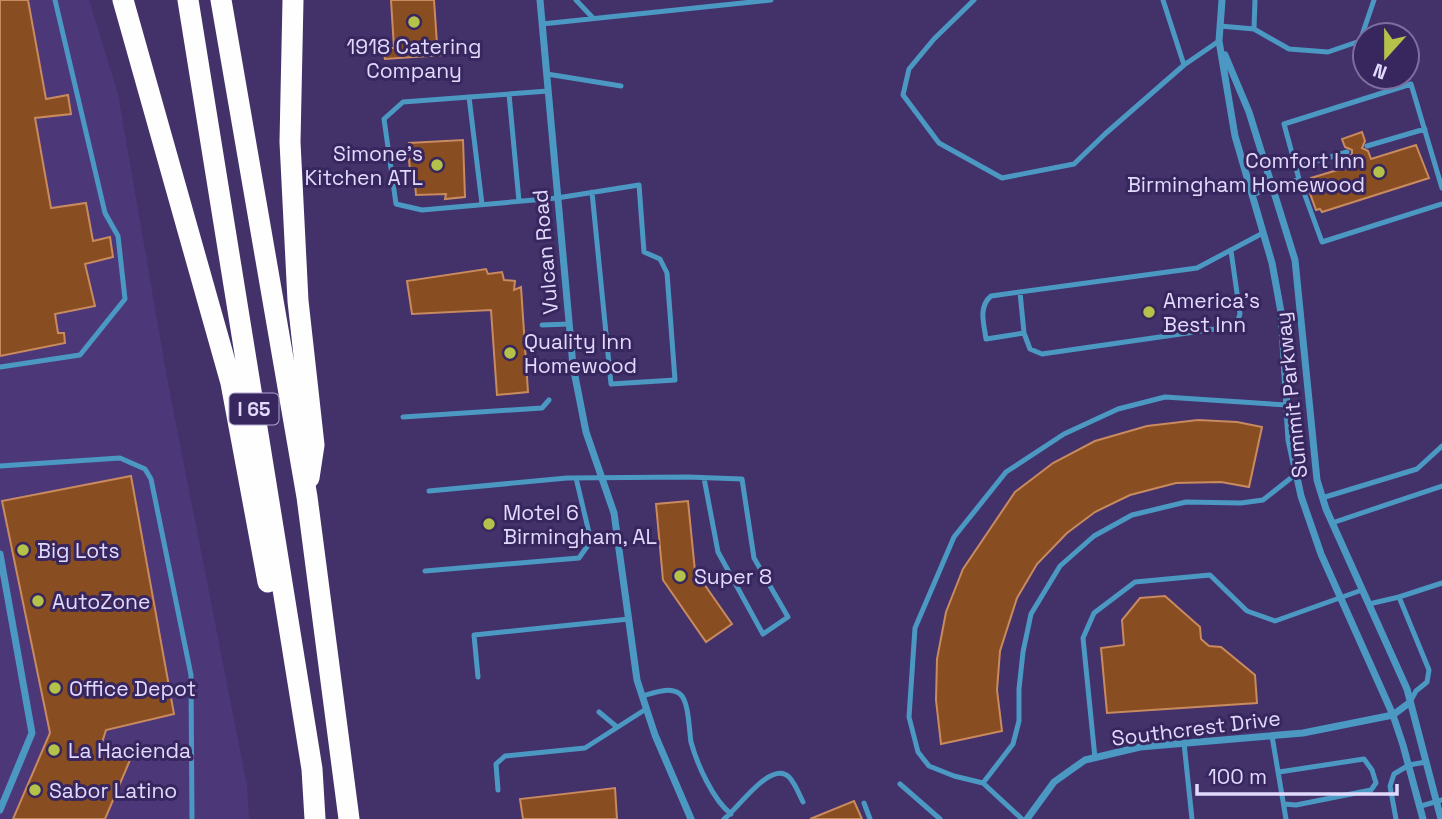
<svg xmlns="http://www.w3.org/2000/svg" width="1442" height="819" viewBox="0 0 1442 819" font-family="'Space Grotesk',sans-serif">
<style>
.built{fill:#4c3879}
.building{fill:#884e22;stroke:#c88a5e;stroke-width:2}
.lines{fill:none;stroke-linecap:round;stroke-linejoin:round}
.service{stroke:#4b98c3;stroke-width:5}
.minor{stroke:#4b98c3;stroke-width:7}
.motorway{stroke:#fefefe;stroke-width:21}
.poi-dot{fill:#b4c24a;stroke:#38265e;stroke-width:2.5}
.labels{text-anchor:middle;dominant-baseline:central;stroke-width:6;stroke-linejoin:round;paint-order:stroke}
.shield{fill:#38265e;stroke:#aea4cd;stroke-width:2}
.shield-label{font-size:19px;font-weight:bold;fill:#e1dafd}
.poi-label{font-size:21px;fill:#e1dafd;stroke:#38265e;text-anchor:start}
.street-label{font-size:21px;fill:#e1dafd;stroke:#38265e}
</style>
<rect width="100%" height="100%" fill="#43316a"/>
<path class="built" d="M 0,0 L 89,0 L 118,94 L 167,378 L 247,786 L 249,819 L 0,819 Z"/>
<path class="building" d="M 0,0 L 28,0 L 46,99 L 68,95 L 71,114 L 35,118 L 51,208 L 86,203 L 93,241 L 110,237 L 113,257 L 85,264 L 95,306 L 55,314 L 58,333 L 64,333 L 65,343 L 0,356 Z
M 391,0 L 434,0 L 437,44 L 443,44 L 443,55 L 385,59 L 382,48 L 394,48 Z
M 1362,132 L 1365,141 L 1362,148 L 1368,151 L 1371,159 L 1416,145 L 1429,178 L 1322,212 L 1320,209 L 1316,210 L 1307,185 L 1313,183 L 1311,178 L 1351,166 L 1348,157 L 1352,154 L 1352,150 L 1345,147 L 1342,139 Z
M 463,140 L 465,197 L 445,199 L 446,194 L 416,195 L 414,171 L 410,171 L 409,159 L 413,159 L 409,143 Z
M 486,269 L 488,274 L 502,272 L 504,280 L 515,281 L 514,290 L 521,287 L 528,392 L 497,395 L 491,310 L 412,314 L 407,281 Z
M 1198,420 L 1237,422 L 1262,427 L 1249,487 L 1221,482 L 1176,483 L 1130,495 L 1095,512 L 1067,533 L 1037,564 L 1017,598 L 1000,651 L 997,690 L 1002,731 L 941,744 L 936,700 L 937,659 L 946,612 L 963,569 L 1015,492 L 1053,463 L 1095,441 L 1147,426 Z
M 131,476 L 174,714 L 106,730 L 101,746 L 130,760 L 105,819 L 13,819 L 50,733 L 2,501 Z
M 688,501 L 695,571 L 732,624 L 706,642 L 663,580 L 656,504 Z
M 1165,596 L 1200,627 L 1201,639 L 1209,646 L 1221,647 L 1255,675 L 1257,703 L 1107,713 L 1101,648 L 1124,645 L 1122,620 L 1140,598 Z
M 615,788 L 617,819 L 523,819 L 520,799 Z
M 854,801 L 862,819 L 810,819 Z"/>
<g class="lines">
<path class="service" d="M 576,0 L 593,18
M 974,0 L 934,39 L 909,69 L 903,95 L 939,143 L 1002,178 L 1074,164 L 1105,134 L 1184,65
M 1163,0 L 1184,65 L 1219,41
M 542,24 L 771,0
M 1220,26 L 1254,29 L 1255,0
M 1254,29 L 1289,49 L 1328,52 L 1360,41 L 1374,0
M 547,74 L 621,86
M 548,91 L 403,102 L 384,119 L 396,204 L 422,210 L 557,198 L 639,185 L 644,252 L 660,259 L 667,273 L 675,380 L 611,384 L 592,192
M 509,94 L 519,201
M 469,97 L 482,204
M 1367,146 L 1425,129
M 1297,167 L 1347,152
M 1442,188 L 1411,84 L 1284,124 L 1299,179 L 1322,242 L 1442,204
M 1252,195 L 1299,179
M 1231,251 L 1240,314 L 1236,326 L 1042,354 L 1030,349 L 1024,333 L 986,339 C 984,324 978,307 991,296 L 1197,268 L 1263,233
M 1020,292 L 1024,333
M 542,325 L 569,324
M 0,367 L 80,355 L 125,299 L 118,236 L 105,213 L 55,0
M 403,417 L 542,408 L 549,400
M 0,466 L 120,458 L 145,469 L 151,479 L 191,675 L 192,819
M 429,491 L 567,478 L 688,477 L 742,479 L 754,558 L 788,617 L 763,634 L 718,552 L 704,478
M 1322,498 L 1417,469 L 1442,446
M 1332,523 L 1442,486
M 425,571 L 579,558 L 591,541 L 576,478
M 1399,597 L 1442,583
M 1369,604 L 1399,597 L 1429,670 L 1427,682 L 1416,691 L 1411,700
M 478,677 L 474,635 L 629,619
M 642,696 C 654,693 669,686 680,694 C 689,701 689,730 691,742 C 697,764 713,800 731,814
M 599,712 L 617,727
M 1272,736 L 1286,819
M 1184,743 L 1192,819
M 1095,758 L 1083,638 L 1094,613 L 1135,582 L 1210,575 L 1247,611 L 1275,621 L 1362,590
M 1279,772 L 1364,759 L 1372,770 L 1376,783 L 1371,790 L 1296,805 L 1284,804
M 983,783 L 1013,744 L 1019,721 L 1019,689 L 1023,652 L 1031,614 L 1060,566 L 1094,536 L 1132,515 L 1186,502 L 1241,503 L 1263,500 L 1296,474
M 900,784 L 940,819
M 498,790 L 496,764 L 505,756 L 585,748 L 646,709
M 864,803 L 870,819
M 1421,806 L 1442,800
M 724,819 C 737,810 771,759 789,777 C 795,783 799,794 803,802
M 1022,819 L 983,783 L 954,776 L 929,766 L 918,752 L 909,717 L 915,628 L 954,537 L 1006,472 L 1064,434 L 1118,409 L 1165,397 L 1287,405
M 1396,819 L 1390,786 L 1394,774 L 1409,765 L 1426,762"/>
<path class="minor" d="M 540,0 L 573,366 L 586,432 L 614,513 L 637,680 L 655,735 L 691,819
M 1222,0 L 1219,41 L 1235,136 L 1272,263 L 1281,312 L 1289,440 L 1301,496 L 1321,554 L 1393,715 L 1403,745 L 1423,819
M 1225,55 L 1249,112 L 1295,260 L 1317,480 L 1326,509 L 1407,689 L 1441,819
M 0,554 L 32,733 L 0,810
M 1027,819 L 1054,782 L 1085,760 L 1140,747 L 1303,733 L 1393,715 L 1409,703"/>
<path class="motorway" d="M 123,0 L 231,383 L 268,582
M 188,0 L 312,769 L 315,819
M 221,0 L 307,497 L 349,819
M 293,0 L 290,142 L 298,301 L 314,445 L 309,478"/>
</g>
<g class="poi-dot">
<circle cx="414" cy="22" r="7"/>
<circle cx="437" cy="165" r="7"/>
<circle cx="1379" cy="172" r="7"/>
<circle cx="1149" cy="312" r="7"/>
<circle cx="510" cy="353" r="7"/>
<circle cx="489" cy="524" r="7"/>
<circle cx="23" cy="550" r="7"/>
<circle cx="680" cy="576" r="7"/>
<circle cx="38" cy="601" r="7"/>
<circle cx="55" cy="688" r="7"/>
<circle cx="54" cy="750" r="7"/>
<circle cx="35" cy="790" r="7"/>
</g>
<g class="labels">
<rect class="shield" x="229.5" y="393.5" width="49" height="31" rx="5"/>
<g class="shield-label">
<text x="254" y="409">I 65</text>
</g>
<g class="poi-label">
<text x="414" y="46" text-anchor="middle">1918 Catering<tspan x="414" dy="24">Company</tspan></text>
<text x="423" y="153" text-anchor="end">Simone's<tspan x="423" dy="24">Kitchen ATL</tspan></text>
<text x="1365" y="160" text-anchor="end">Comfort Inn<tspan x="1365" dy="24">Birmingham Homewood</tspan></text>
<text x="1163" y="300">America's<tspan x="1163" dy="24">Best Inn</tspan></text>
<text x="524" y="341">Quality Inn<tspan x="524" dy="24">Homewood</tspan></text>
<text x="503" y="512">Motel 6<tspan x="503" dy="24">Birmingham, AL</tspan></text>
<text x="37" y="550">Big Lots</text>
<text x="694" y="576">Super 8</text>
<text x="52" y="601">AutoZone</text>
<text x="69" y="688">Office Depot</text>
<text x="68" y="750">La Hacienda</text>
<text x="49" y="790">Sabor Latino</text>
</g>
<g class="street-label">
<text transform="translate(545 252) rotate(-95)">Vulcan Road</text>
<text transform="translate(1291 395) rotate(-96)">Summit Parkway</text>
<text transform="translate(1196 728) rotate(-7)">Southcrest Drive</text>
</g>
</g>
<g transform="translate(1386 56) rotate(201)"><circle r="33" fill="#38265e" stroke="#7c6e9e" stroke-width="2"/>
<path d="M0-5L12 26L0 18L-12 26Z" fill="#b4c24a"/>
<text y="-10" font-size="19" font-weight="bold" text-anchor="middle" fill="#e1dafd">N</text>
</g>
<path d="M1197 784v10h200v-10" fill="none" stroke="#e1dafd" stroke-width="3.5"/>
<text x="1208" y="784" font-size="21" fill="#e1dafd" stroke="#38265e" stroke-width="5" paint-order="stroke">100 m</text>
</svg>
